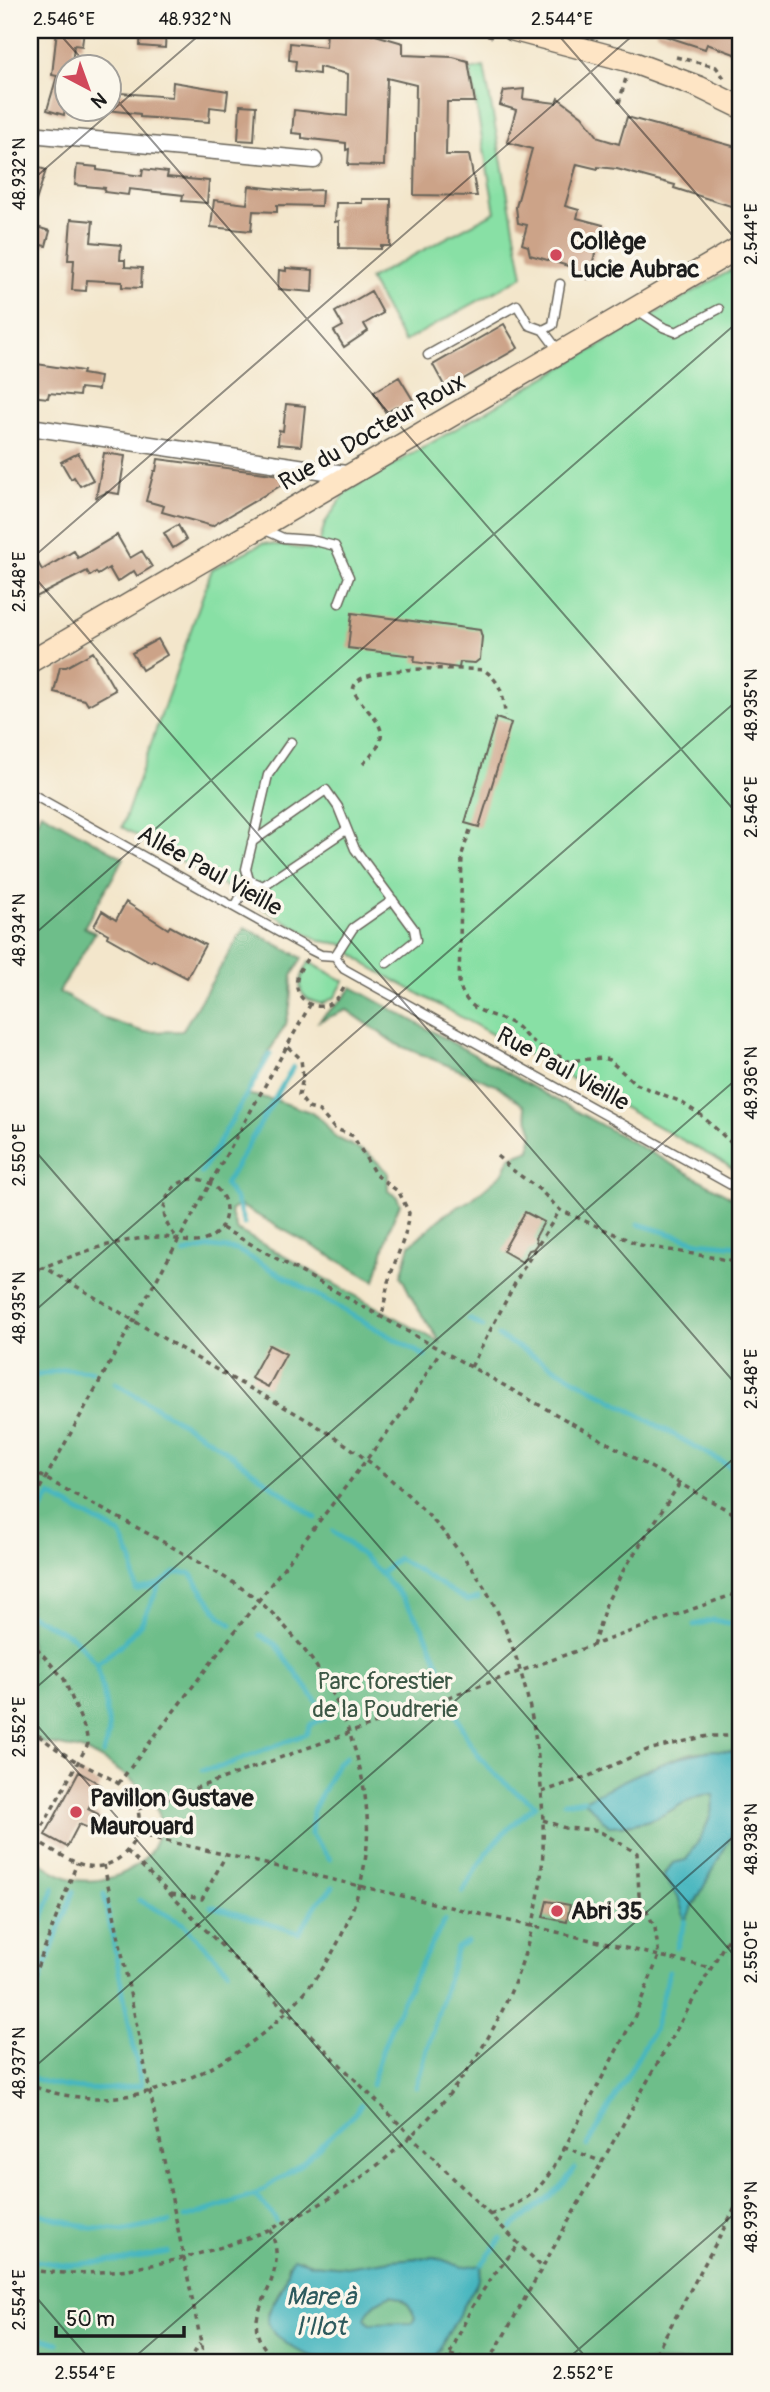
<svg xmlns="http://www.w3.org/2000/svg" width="770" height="2392" viewBox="0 0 770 2392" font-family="Pangolin,sans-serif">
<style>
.green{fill:#88e0a5;stroke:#527e60;stroke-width:2}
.forest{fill:#6ebe8a;stroke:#456d53;stroke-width:2}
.water{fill:#47b6bf;stroke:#32696e;stroke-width:2;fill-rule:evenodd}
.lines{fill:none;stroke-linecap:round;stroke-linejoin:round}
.stream{stroke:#47b6bf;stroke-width:5}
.building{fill:#cca388}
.lane-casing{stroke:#676359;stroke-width:11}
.street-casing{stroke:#676359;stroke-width:19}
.secondary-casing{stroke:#676359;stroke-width:24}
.path{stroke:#676359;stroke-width:3.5;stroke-dasharray:5 5;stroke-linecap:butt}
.lane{stroke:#fff;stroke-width:8}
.street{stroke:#fff;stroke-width:16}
.secondary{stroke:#fee5c5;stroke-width:21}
.ticks{fill:none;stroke:#1c1c1c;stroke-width:2;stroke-opacity:0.45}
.poi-dot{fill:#d1495b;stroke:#fbf7ec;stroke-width:2.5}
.labels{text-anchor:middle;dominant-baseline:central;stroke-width:7;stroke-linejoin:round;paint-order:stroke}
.poi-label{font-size:24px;font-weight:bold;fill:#1c1c1c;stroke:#fbf7ec;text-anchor:start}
.street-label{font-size:24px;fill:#1c1c1c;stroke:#fbf7ec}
.park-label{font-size:24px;fill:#3c5745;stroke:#fbf7ec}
.water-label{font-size:26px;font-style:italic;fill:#2d5a5d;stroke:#fbf7ec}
.neatline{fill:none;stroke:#1c1c1c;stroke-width:2.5}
.ticks-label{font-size:18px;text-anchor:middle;fill:#1c1c1c}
</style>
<rect width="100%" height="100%" fill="#fbf7ec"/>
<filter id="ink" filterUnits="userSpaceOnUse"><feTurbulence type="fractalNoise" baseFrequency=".0143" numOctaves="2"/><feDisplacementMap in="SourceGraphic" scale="14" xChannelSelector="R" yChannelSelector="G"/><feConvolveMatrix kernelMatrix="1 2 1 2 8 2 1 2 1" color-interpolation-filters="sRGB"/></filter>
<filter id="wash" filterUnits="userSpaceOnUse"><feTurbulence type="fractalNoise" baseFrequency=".00686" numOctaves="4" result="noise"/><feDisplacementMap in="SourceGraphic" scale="28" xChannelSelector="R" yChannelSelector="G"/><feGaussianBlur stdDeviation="1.57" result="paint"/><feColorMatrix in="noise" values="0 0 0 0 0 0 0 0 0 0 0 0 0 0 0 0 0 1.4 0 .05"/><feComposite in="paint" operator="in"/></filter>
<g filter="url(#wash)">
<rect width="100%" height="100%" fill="#f3e6cb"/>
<path class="green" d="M 484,67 L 523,276 L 404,342 L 369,279 L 495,212 L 470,70 Z
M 740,265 L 740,1172 L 367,965 L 342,944 L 320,941 L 122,827 L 212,569 L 263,543 L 317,551 L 325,523 L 346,492 Z
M 309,962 L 344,981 L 335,997 L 322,1004 C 294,998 297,982 309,962 Z"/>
<path class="forest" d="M 41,812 L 124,858 L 84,927 L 95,933 L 59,992 L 106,1019 L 144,1032 L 182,1031 L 245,927 L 302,958 L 292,976 L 290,1007 L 286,1024 L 264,1060 L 246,1094 L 275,1100 L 310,1112 L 323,1121 L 335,1137 L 369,1154 L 388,1172 L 388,1191 L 397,1197 L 400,1204 L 390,1227 L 375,1281 L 239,1205 L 230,1211 L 237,1230 L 441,1343 L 416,1306 L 401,1276 L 410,1245 L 444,1215 L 472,1199 L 503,1173 L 510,1157 L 530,1150 L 533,1133 L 524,1106 L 498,1086 L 396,1044 L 347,1010 L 319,1021 C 330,1007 343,1003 352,987 L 740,1202 L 740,1752 C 724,1754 709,1749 692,1753 C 659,1760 622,1790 593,1808 L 609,1826 C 626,1826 642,1823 658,1817 C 676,1810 695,1791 714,1795 C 712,1821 701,1839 686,1860 L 673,1863 L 663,1875 L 678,1896 L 696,1903 C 708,1872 728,1845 740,1814 L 740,2362 L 432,2362 L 479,2279 L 482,2265 L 462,2267 L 435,2257 L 392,2260 L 347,2267 L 311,2264 L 300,2259 L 288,2264 L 286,2279 L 268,2313 L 341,2361 L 347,2362 L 30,2362 L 30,1855 C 43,1864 61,1878 77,1880 C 113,1885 158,1864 159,1824 C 160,1812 156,1803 148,1795 C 133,1779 98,1754 77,1749 C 61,1746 45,1745 30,1739 L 30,836 Z
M 392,2295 C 405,2299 410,2305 415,2318 L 412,2324 L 369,2324 L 365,2319 C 369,2306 379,2299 392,2295 Z"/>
<path class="water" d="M 714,1750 L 740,1752 L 740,1814 L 733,1833 L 685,1921 L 678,1896 L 663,1876 L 673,1863 L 686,1860 C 701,1839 712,1821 714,1795 C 696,1791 675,1810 658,1817 C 642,1823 626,1826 609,1826 L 584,1800 C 626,1780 667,1756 714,1750 Z
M 435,2257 L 462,2267 L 482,2264 L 479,2279 L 432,2362 C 385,2362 317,2372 281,2339 C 276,2335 269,2328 268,2322 C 266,2312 278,2297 282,2288 C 287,2278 286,2267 293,2258 L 311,2264 L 347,2267 L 392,2260 ZM 392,2295 C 405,2299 411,2305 415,2318 L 412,2323 L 369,2324 L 365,2319 C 369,2306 379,2299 392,2295 Z"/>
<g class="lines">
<path class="stream" d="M 201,1173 L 270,1054
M 244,1224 L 236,1200 L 225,1185 L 293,1067
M 638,1224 L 698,1242 L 740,1246
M 184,1253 L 211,1247 L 237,1250 L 425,1356
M 469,1319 L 483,1327
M 498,1336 L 740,1472
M 30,1377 L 65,1369 L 92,1371
M 115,1383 L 215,1443 L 316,1518
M 30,1530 L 50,1495 L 120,1534 L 132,1560 L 136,1590 L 160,1584 L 175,1573 L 190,1573 L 220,1616 L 231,1624
M 333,1531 C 366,1557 397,1586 419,1622 C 431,1641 438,1663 446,1683
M 381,1574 L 398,1558 L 467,1601 L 478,1598
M 30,1615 L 73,1637 L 97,1664 L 106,1706 L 109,1732 L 103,1754
M 694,1625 L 714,1620 L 731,1624 L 740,1616
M 97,1664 L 124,1642 L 142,1622 L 160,1584
M 455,1710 C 468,1752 499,1783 536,1805 C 501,1832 483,1853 463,1892
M 202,1770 L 221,1767 L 306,1734 L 311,1724 L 328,1717 L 275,1644 L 260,1635
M 564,1803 L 584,1800
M 330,1859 L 311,1835 L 313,1811 L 337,1763 L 346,1757
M 139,1900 L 183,1924 L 228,1970
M 211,1906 L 299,1933 L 318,1902 L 333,1887
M 677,1947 L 685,1921
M 30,1954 L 54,1888
M 30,2008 L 73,1892
M 30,2077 C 66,2092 104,2092 141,2085 L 104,1894
M 372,2085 C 387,2025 415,1974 445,1920
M 416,2087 L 457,1948 L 467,1942
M 588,2145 L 655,2027 L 669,1972
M 255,2195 C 262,2205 272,2211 276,2221
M 30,2211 L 90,2228 L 126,2231 L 169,2222
M 185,2218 L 255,2195 L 301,2164 L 354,2114 L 361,2105
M 511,2228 L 561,2187 L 575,2168
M 30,2260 L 63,2265 L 128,2260 L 168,2252
M 482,2264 L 501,2239
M 30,2335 L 58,2343"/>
</g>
<g id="blocks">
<path class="building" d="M 57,30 L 84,30 L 82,46 L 74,45 L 72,66 L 66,66 L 66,106 L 64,115 L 47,110 L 57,76 L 52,75 Z
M 141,30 L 166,30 L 165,48 L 140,46 Z
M 327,30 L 358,30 L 403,43 L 403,55 L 453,57 L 468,61 L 475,102 L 447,102 L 446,155 L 469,155 L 477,196 L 414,195 L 416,85 L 387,78 L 384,166 L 348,165 L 349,149 L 346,150 L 346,143 L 302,138 L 302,134 L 292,133 L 294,110 L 347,116 L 348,74 L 319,67 L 319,74 L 295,71 L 296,61 L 289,60 L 290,43 L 326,47 Z
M 656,30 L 740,30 L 740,56 L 707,44 L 705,49 L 656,33 Z
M 173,82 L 228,91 L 226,109 L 210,107 L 209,122 L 140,117 L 140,114 L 108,110 L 108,92 L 172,97 Z
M 524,89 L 523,99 L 556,103 L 558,98 L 582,116 L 599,138 L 619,144 L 627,117 L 740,148 L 740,209 L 674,188 L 675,185 L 617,169 L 598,167 L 598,169 L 577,164 L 565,206 L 579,210 L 577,218 L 603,225 L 588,279 L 573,275 L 575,268 L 530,255 L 528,246 L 522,244 L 527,225 L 518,223 L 516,207 L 532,149 L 507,142 L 516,110 L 500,105 L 504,91 Z
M 240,105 L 256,106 L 254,141 L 238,140 Z
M 30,165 L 46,170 L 33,210 L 30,210 Z
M 77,165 L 97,167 L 97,170 L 142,176 L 143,169 L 168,172 L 167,177 L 209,181 L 207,203 L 182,201 L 183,195 L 129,189 L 128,195 L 104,192 L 105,188 L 75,185 Z
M 249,186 L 296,191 L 322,190 L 321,206 L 277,205 L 277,212 L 253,211 L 251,231 L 211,227 L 214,200 L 247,204 Z
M 362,199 L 391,199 L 390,246 L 381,246 L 381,249 L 339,248 L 339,221 L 335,222 L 336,203 L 362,203 Z
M 71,219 L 93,221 L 91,242 L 121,245 L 120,260 L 125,260 L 125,267 L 142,268 L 141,288 L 122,287 L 122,282 L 87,280 L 86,291 L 72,290 L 74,260 L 68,260 Z
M 30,225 L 50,231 L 46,246 L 30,243 Z
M 286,268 L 313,270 L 312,292 L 278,289 L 279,270 L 286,271 Z
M 371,291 L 383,313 L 364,324 L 368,331 L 344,347 L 334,331 L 343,326 L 335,312 Z
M 504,324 L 518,348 L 446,389 L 433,365 Z
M 30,363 L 83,371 L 82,374 L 100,377 L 98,390 L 80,388 L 79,396 L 49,393 L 48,398 L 30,396 Z
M 399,377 L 413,400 L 399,409 L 397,406 L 386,413 L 374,392 Z
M 286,404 L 305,406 L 301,446 L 278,444 L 279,430 L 283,431 Z
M 78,453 L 93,480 L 80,486 L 74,477 L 71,479 L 61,462 Z
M 104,453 L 125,456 L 119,494 L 107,492 L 96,498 Z
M 158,459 L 280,475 L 285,483 L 212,526 L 162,512 L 164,506 L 146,501 L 154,471 L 156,471 Z
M 178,525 L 186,540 L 173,548 L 164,533 Z
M 117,535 L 130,558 L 142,551 L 152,567 L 137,576 L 134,571 L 117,582 L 109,568 L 98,575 L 96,572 L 90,576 L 87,571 L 30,600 L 30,548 L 42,570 L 74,551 L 78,558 Z
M 352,613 L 480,630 L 482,637 L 480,659 L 475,663 L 460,662 L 459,668 L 414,662 L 415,656 L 348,648 Z
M 158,639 L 167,655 L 142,670 L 132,653 Z
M 93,652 L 115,690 L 88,705 L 85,700 L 54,692 L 60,667 L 66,667 Z
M 496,718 L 511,723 L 479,827 L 465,823 Z
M 126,902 L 168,929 L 170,926 L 205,945 L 187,978 L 153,960 L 151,962 L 107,937 L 108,934 L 94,926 L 102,911 L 116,920 Z
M 525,1212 L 544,1222 L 535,1238 L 537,1244 L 533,1249 L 529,1250 L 522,1262 L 503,1251 Z
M 269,1345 L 286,1354 L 268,1387 L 251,1378 Z
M 79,1772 L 101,1785 L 88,1809 L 98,1814 L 103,1823 L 99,1829 L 95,1831 L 79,1824 L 67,1847 L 45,1835 Z
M 547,1901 L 570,1905 L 567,1922 L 543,1917 Z"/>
</g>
</g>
<g filter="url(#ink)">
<use href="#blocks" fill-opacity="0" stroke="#676359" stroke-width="2"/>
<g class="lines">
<g class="lane-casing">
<path id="lane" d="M 637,310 L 663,327 L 676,332 L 719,309
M 543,330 L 553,325 L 560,284
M 428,355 L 517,305 L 529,325 L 543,330 L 558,350
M 263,529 L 283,538 L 311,540 L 335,546 L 349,577 L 339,603
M 30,793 L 311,950 L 321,955 L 335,956 L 344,969 L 740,1190
M 252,842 L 326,790 L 338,807 L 355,849 L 414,929 L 416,940 L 387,963
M 249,880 L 263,886 L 346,830
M 235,907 L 249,880 L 246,869 L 268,775 L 291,742
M 335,956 L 353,928 L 393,900"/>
</g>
<g class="street-casing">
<path id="street" d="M 30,134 L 314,160
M 30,427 L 352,475"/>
</g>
<g class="secondary-casing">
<path id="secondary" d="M 513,30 L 629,61 L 699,87 L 740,107
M 30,662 L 740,247"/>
</g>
<path class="path" d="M 468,30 L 496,38
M 676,57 L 716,67 L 724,78
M 619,103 L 626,78
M 363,764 C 402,727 369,720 353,690 C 354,686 355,683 358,681 C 376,666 459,668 484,670 C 501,682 504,696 505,716
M 470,830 L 462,854 L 459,983 C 467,1014 490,1012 513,1024 C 519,1027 523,1034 529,1039 C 540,1048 555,1052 566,1061 L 602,1058 L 609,1060 L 636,1084 L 679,1101 L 701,1115 L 740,1151
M 307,959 C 303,965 298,972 297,979 C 293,999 316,1014 333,1002 C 339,998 342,991 346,984
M 288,1047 L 301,1059 L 303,1078 L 299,1095 L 308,1108 L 319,1111 L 334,1128 L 353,1136 L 375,1174 L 399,1192 L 409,1213 L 405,1235 L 388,1282 L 382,1317
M 497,1156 L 514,1171 L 540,1190 L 560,1210 L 640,1245 L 740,1262
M 222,1228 L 740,1517
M 30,1273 C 70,1256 114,1239 158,1237 C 174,1236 190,1246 205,1240 C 226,1233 234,1204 216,1188 C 184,1159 141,1207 179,1239
M 471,1367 L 521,1272 L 560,1210
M 30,1470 C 82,1499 136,1526 188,1556 C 211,1570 239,1584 259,1601 C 279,1618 297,1640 312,1660 C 348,1712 371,1782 367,1845 C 364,1882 350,1923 331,1955 C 275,2051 140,2130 30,2085
M 30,1506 L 310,1005
M 30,1640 L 64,1679 L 86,1732 L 88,1744 L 35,1840 C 51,1848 70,1863 88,1866 C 124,1872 153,1827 132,1797 C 121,1780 96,1772 78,1762 C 61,1753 46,1741 30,1729
M 593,1646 L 606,1604 L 623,1571 L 680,1483
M 118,1784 L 406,1408 L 440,1351
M 542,1792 L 589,1776 L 647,1750 L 708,1736 L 740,1736
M 138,1809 L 740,1592
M 543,1820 L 565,1828 L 597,1830 L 637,1853 L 639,1895 L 655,1928 L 659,1956 L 634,2018 L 565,2147 L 602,2162
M 137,1834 L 711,1968
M 30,1849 L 35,1840
M 127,1851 L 543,2268
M 104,1865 L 205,2362
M 171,1894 L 202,1899 L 226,1855
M 30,1986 L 77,1863
M 490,2215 C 532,2200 544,2187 565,2147
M 270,2229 C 275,2241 278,2253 275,2267 C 267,2308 236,2325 278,2362
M 30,2270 C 92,2279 155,2267 215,2249 C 390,2197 525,2052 542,1867 C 545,1831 542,1794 538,1757 C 531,1694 509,1619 471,1567 C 428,1507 372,1458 309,1421 C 282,1405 254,1391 226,1375 C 165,1340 105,1303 44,1267
M 450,2355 L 478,2362
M 189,2362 L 200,2343
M 446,2362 L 472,2307 L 492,2277 L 519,2244
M 489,2362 L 740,1917
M 651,2362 L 740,2199
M 733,2362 L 740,2349"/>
<use href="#lane" class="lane"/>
<use href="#street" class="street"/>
<use href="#secondary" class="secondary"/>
</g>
</g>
<path class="ticks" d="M 56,30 L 88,66M 554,30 L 740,244M 108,90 L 740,817M 30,182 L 205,30M 30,560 L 639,30M 30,572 L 740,1389M 30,938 L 740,320M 30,1145 L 740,1962M 30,1315 L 740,698M 30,1693 L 740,1076M 30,1717 L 590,2362M 30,2071 L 740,1453M 30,2290 L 92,2362M 129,2362 L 740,1831M 564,2362 L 740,2209"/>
<g class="poi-dot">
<circle cx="556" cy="255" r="7"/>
<circle cx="76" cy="1812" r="7"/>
<circle cx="557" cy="1911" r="7"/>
</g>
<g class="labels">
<g class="poi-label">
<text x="570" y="241">Collège<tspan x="570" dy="28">Lucie Aubrac</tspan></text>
<text x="90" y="1798">Pavillon Gustave<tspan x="90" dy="28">Maurouard</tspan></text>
<text x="571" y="1911">Abri 35</text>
</g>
<g class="street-label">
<text transform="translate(372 432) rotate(-30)">Rue du Docteur Roux</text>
<text transform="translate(210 871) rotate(29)">Allée Paul Vieille</text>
<text transform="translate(563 1069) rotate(29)">Rue Paul Vieille</text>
</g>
<g class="park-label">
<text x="385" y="1681">Parc forestier<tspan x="385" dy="28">de la Poudrerie</tspan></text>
</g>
<g class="water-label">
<text x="321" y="2297">Mare à<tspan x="321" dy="30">l'Ilot</tspan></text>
</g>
</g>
<rect width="770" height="2392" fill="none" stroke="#fbf7ec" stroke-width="77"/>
<g transform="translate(88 88) rotate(139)"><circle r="33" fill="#fbf7ec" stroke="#a29f99" stroke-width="2"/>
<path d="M0-5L12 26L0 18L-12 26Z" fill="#d1495b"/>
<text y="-10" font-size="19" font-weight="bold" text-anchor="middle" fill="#1c1c1c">N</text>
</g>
<path d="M56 2326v10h128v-10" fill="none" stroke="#1c1c1c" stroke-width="3.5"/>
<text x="66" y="2326" font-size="21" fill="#1c1c1c" stroke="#fbf7ec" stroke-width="5" paint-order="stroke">50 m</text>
<rect x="38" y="38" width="694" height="2316" class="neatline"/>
<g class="ticks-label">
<text x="64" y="25">2.546°E</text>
<text x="195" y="25">48.932°N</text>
<text x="562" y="25">2.544°E</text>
<text transform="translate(19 174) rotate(-90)" y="6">48.932°N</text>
<text transform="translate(751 234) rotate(-90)" y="6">2.544°E</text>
<text transform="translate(19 582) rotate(-90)" y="6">2.548°E</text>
<text transform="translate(751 705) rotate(-90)" y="6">48.935°N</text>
<text transform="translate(751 807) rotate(-90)" y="6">2.546°E</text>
<text transform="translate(19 930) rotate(-90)" y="6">48.934°N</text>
<text transform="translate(751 1083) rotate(-90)" y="6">48.936°N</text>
<text transform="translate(19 1155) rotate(-90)" y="6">2.550°E</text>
<text transform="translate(19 1308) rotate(-90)" y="6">48.935°N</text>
<text transform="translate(751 1379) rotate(-90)" y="6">2.548°E</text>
<text transform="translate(19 1727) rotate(-90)" y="6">2.552°E</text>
<text transform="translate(751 1839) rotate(-90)" y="6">48.938°N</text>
<text transform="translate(751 1952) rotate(-90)" y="6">2.550°E</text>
<text transform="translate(19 2063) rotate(-90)" y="6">48.937°N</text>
<text transform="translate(751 2217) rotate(-90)" y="6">48.939°N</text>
<text transform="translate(19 2300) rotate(-90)" y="6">2.554°E</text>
<text x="85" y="2379">2.554°E</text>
<text x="583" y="2379">2.552°E</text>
</g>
</svg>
